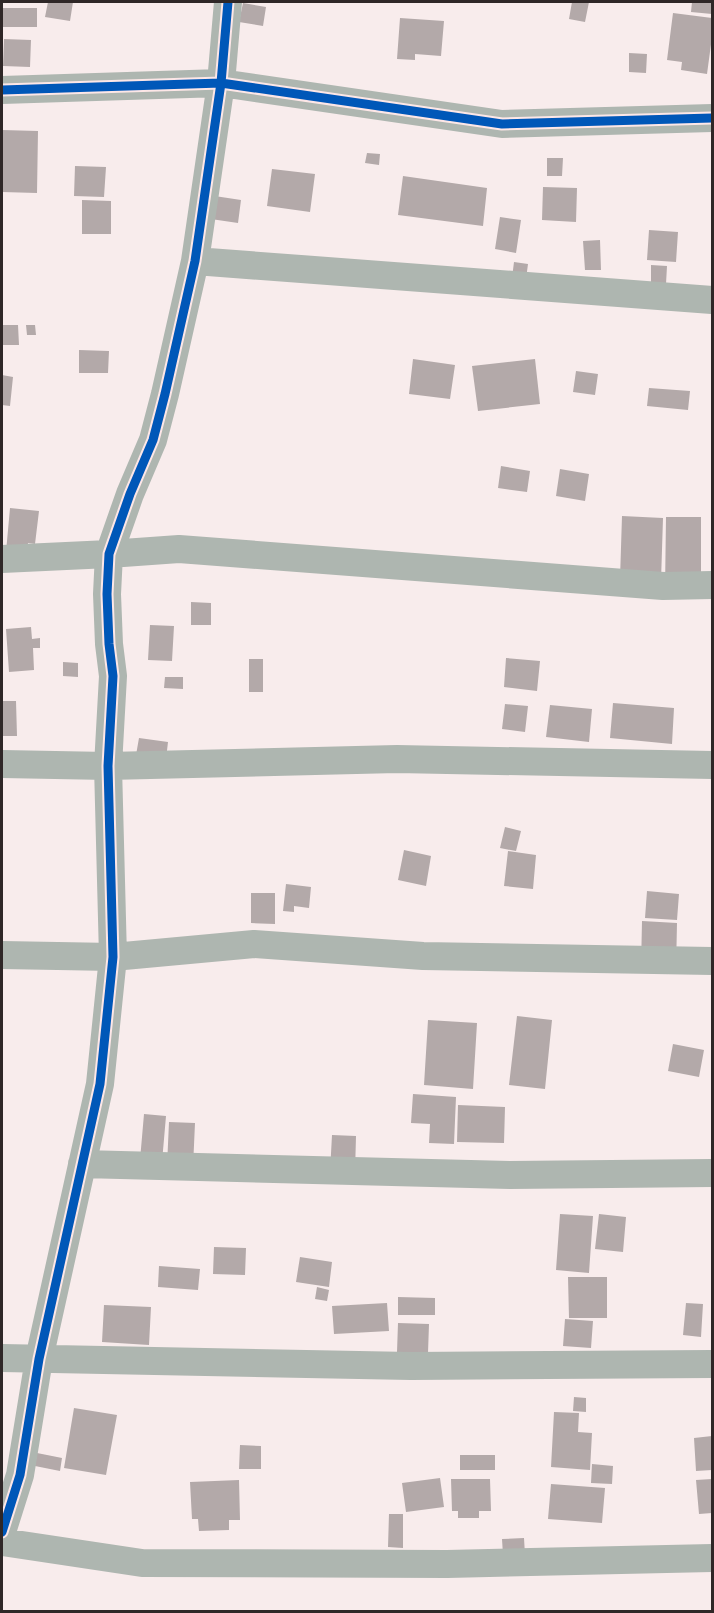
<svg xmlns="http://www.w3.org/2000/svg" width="714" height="1613" viewBox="0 0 714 1613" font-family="'Roboto Condensed',sans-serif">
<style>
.building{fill:#b3a9a9}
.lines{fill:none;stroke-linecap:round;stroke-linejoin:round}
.minor{stroke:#aeb6b0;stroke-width:28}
.cycleway-casing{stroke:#fde7e7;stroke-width:13}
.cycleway{stroke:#0057b8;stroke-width:9}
</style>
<rect width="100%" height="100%" fill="#f8ecec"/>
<path class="building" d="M 48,2 L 73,2 L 70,21 L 45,17 Z
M 572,2 L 589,2 L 585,22 L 569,19 Z
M 692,2 L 712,2 L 712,14 L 691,12 Z
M 243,3 L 266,7 L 263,26 L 239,22 Z
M 3,8 L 37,8 L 37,27 L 3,27 Z
M 673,13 L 712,18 L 712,37 L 707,74 L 681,70 L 682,62 L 667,60 Z
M 400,18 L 444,21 L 441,56 L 415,54 L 415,60 L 397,59 Z
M 4,39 L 31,40 L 30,67 L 3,66 Z
M 629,53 L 647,54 L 646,73 L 629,72 Z
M 2,130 L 38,131 L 37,193 L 2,192 Z
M 367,153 L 380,154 L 379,165 L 365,163 Z
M 547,158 L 563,158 L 562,176 L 547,176 Z
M 75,166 L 106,167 L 104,197 L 74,196 Z
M 272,169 L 315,174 L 310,212 L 267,206 Z
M 403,176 L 487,188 L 483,226 L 398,215 Z
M 543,187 L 577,188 L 576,222 L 542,220 Z
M 208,195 L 241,200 L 238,223 L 204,218 Z
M 82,200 L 111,201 L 111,234 L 82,234 Z
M 500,217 L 521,220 L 516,253 L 495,249 Z
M 649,230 L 678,232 L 676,262 L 647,260 Z
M 600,240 L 601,270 L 585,270 L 583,241 Z
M 514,262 L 528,264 L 526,279 L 512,278 Z
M 651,265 L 667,266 L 666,284 L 651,284 Z
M 2,325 L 18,325 L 19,345 L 2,345 Z
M 26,325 L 35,325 L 36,335 L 27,335 Z
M 79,350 L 109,351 L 108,373 L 79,373 Z
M 413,359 L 455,365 L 450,399 L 409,394 Z
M 535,359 L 540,404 L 478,411 L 472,366 Z
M 576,371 L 598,374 L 595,395 L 573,392 Z
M 2,375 L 13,377 L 10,406 L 2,405 Z
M 649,388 L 690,391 L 688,410 L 647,406 Z
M 501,466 L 530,471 L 527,492 L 498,488 Z
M 560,469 L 589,474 L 585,501 L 556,496 Z
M 10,508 L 39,511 L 35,544 L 28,543 L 27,555 L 6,552 Z
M 622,516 L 663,518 L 661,581 L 620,579 Z
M 666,517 L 701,517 L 701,590 L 665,590 Z
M 191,602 L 211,603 L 211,625 L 191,625 Z
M 150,625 L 174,626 L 172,661 L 148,660 Z
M 31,627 L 32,639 L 40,638 L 40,648 L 33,648 L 34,670 L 9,672 L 6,629 Z
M 506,658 L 540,661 L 537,691 L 504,687 Z
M 249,659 L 263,659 L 263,692 L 249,692 Z
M 63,662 L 78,663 L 78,677 L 63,676 Z
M 165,677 L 183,677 L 183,689 L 164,688 Z
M 2,701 L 16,701 L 17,736 L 2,736 Z
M 613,703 L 674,708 L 672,744 L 610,738 Z
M 505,704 L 528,706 L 525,732 L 502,729 Z
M 550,705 L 592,709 L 589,742 L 546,737 Z
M 139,738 L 168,742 L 166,759 L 136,755 Z
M 505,827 L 521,831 L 516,851 L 500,848 Z
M 404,850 L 431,856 L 426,886 L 398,880 Z
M 508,851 L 536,855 L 533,889 L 504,886 Z
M 286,884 L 311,887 L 309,908 L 294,906 L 294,912 L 283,911 Z
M 647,891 L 679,894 L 677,920 L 645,918 Z
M 251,893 L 275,893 L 275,924 L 251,923 Z
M 642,921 L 677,923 L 676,970 L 641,968 Z
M 517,1016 L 552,1020 L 545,1089 L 509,1085 Z
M 428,1020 L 477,1023 L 473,1089 L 424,1085 Z
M 673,1044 L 704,1050 L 699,1077 L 668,1071 Z
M 413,1094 L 456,1097 L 454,1144 L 429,1143 L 430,1124 L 411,1123 Z
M 458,1105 L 505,1107 L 504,1143 L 457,1142 Z
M 144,1114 L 166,1116 L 162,1162 L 140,1160 Z
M 169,1122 L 195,1123 L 193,1167 L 167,1166 Z
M 332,1135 L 356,1136 L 355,1173 L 330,1172 Z
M 560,1214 L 593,1216 L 589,1273 L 556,1270 Z
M 599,1214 L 626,1217 L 623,1252 L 595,1249 Z
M 214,1247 L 246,1248 L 245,1275 L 213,1274 Z
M 300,1257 L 332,1262 L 329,1287 L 296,1282 Z
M 159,1266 L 200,1269 L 198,1290 L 158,1287 Z
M 568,1277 L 607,1277 L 607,1318 L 569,1318 Z
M 317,1287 L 329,1290 L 327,1301 L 315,1299 Z
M 398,1297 L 435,1298 L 435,1315 L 398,1315 Z
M 387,1303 L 389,1331 L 334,1334 L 332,1306 Z
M 686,1303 L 703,1304 L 701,1337 L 683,1335 Z
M 104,1305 L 151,1307 L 149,1345 L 102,1342 Z
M 565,1319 L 593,1321 L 591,1348 L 563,1346 Z
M 398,1323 L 429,1324 L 428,1353 L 397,1352 Z
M 574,1397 L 586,1398 L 586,1412 L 573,1411 Z
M 74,1408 L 117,1415 L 106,1475 L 64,1468 Z
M 554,1412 L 579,1413 L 578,1432 L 592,1433 L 590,1470 L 551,1467 Z
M 712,1436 L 712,1470 L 696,1471 L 694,1438 Z
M 240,1445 L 261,1446 L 261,1469 L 239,1469 Z
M 37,1453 L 62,1458 L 60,1471 L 35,1466 Z
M 460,1455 L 495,1455 L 495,1470 L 460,1470 Z
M 592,1464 L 613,1466 L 612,1484 L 591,1483 Z
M 440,1478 L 444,1507 L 406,1512 L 402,1483 Z
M 451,1479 L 490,1479 L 491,1511 L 479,1511 L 479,1518 L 458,1518 L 458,1511 L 452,1511 Z
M 712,1479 L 712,1513 L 699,1514 L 696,1480 Z
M 239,1480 L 240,1520 L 229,1520 L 229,1530 L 199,1531 L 198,1519 L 192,1519 L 190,1482 Z
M 551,1484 L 605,1488 L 602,1523 L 548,1519 Z
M 389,1514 L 403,1514 L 403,1548 L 388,1547 Z
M 524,1538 L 525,1555 L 503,1555 L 502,1539 Z"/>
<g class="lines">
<path class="minor" d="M 2,90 L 221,83 L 502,124 L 712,118
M 195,261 L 712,300
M 2,559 L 109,554 L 179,549 L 663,586 L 712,585
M 2,764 L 108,766 L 397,759 L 712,765
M 2,955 L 113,957 L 254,944 L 423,956 L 712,961
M 82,1164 L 510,1175 L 712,1173
M 2,1358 L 411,1366 L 712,1364
M 2,1532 L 20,1475 L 39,1359 L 100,1084 L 113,957 L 108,766 L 113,676 L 109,644 L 107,594 L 109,554 L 130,494 L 153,440 L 165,394 L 195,261 L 221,83 L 228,2
M 2,1542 L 142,1563 L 447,1564 L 712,1558"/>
<g class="cycleway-casing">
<path id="cycleway" d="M 2,90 L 221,83 L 502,124 L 712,118
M 2,1532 L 20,1475 L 39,1359 L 100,1084 L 113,957 L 108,766 L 113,676 L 109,644 L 107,594 L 109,554 L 130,494 L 153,440 L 165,394 L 195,261 L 221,83 L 228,2"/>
</g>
<use href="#cycleway" class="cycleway"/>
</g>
<rect width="714" height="1613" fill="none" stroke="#2f2727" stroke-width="6"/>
</svg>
